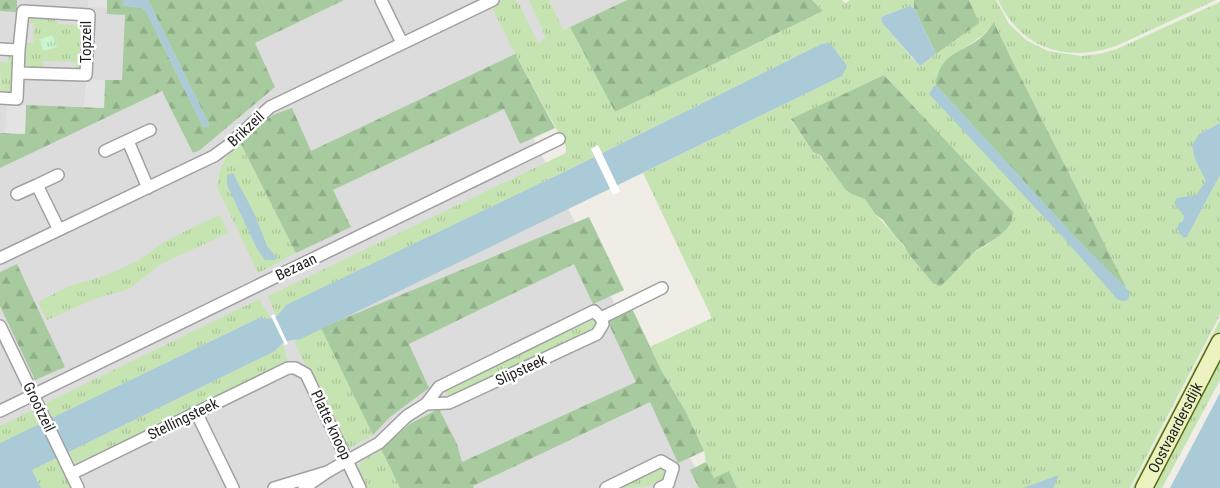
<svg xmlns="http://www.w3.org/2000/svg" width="1220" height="488" viewBox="0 0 1220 488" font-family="'Roboto Condensed',sans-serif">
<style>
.residential{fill:#dddcdc}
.grass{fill:url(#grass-tufts);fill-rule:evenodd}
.forest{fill:url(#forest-firs)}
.park{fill:url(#park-tufts)}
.parking{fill:#e3e3e3}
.water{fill:#abcad8}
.pier{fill:#fff}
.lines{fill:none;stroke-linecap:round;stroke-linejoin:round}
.minor-casing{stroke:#a0a0a0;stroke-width:14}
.secondary-casing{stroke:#5a6c10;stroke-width:19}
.minor{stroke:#fff;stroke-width:11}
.secondary{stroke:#ecf3c0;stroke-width:16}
.labels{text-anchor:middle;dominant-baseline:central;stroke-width:5;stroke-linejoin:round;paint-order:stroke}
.street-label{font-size:15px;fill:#1f1f1f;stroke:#fff}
</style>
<defs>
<pattern id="grass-tufts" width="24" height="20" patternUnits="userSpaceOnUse" patternTransform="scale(1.25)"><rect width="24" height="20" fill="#c6e4b1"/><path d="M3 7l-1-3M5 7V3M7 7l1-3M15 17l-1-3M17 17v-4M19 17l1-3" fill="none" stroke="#aac398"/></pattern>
<pattern id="forest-firs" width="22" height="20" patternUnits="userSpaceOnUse" patternTransform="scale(1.25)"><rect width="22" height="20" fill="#a8ca9f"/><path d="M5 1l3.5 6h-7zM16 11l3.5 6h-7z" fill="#90ad88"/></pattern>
<pattern id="park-tufts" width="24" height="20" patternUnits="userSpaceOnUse" patternTransform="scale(1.25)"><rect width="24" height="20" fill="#c8f4cf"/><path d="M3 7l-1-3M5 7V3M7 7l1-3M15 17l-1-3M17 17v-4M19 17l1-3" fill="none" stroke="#abd1b1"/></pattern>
</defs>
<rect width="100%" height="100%" fill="#efede6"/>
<path class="residential" d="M 0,0 L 657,0 L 503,76 L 705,488 L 0,488 Z"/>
<path class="grass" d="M 502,0 L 514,0 L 519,3 L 538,43 L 546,38 L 529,0 L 549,0 L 563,30 L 570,27 L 615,112 L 823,11 L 812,0 L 842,0 L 845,3 L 850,0 L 914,0 L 914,8 L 909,6 L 881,17 L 882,23 L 912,58 L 920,66 L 978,23 L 969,0 L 996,0 L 1009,24 L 1026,40 L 1048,51 L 1082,56 L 1099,54 L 1117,49 L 1220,2 L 1220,123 L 1199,134 L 1202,171 L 1207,181 L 1184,215 L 1183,238 L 1187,237 L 1220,175 L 1220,315 L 1130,488 L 737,488 L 729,472 L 714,479 L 706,462 L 704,451 L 686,412 L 661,370 L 650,347 L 712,318 L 643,173 L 842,76 L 821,44 L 568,170 L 287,305 L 277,318 L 268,296 L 566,153 L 566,146 L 515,54 L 491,5 ZM 995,23 L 1010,56 L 1125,286 L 944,62 L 983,35 ZM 884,75 L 1013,212 L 1013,217 L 987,245 L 973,253 L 941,286 L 938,286 C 915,263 898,237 875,214 C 871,209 868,201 864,198 C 858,194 852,194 847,190 L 819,155 L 813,152 L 791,120 Z
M 998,0 L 1216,0 L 1116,46 C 1067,63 1021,49 998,0 Z
M 30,16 L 57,17 L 57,24 L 79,25 L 79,19 L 84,23 L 80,67 L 76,69 L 76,62 L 43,61 L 43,69 C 21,66 23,64 23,43 L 33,43 L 34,23 L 25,23 L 25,19 Z
M 9,55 L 13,58 L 13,90 L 11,94 L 1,94 L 0,62 L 8,62 Z
M 238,138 L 296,253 L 258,273 L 217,187 L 221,166 Z
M 220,215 L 228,233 L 161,264 L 129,289 L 97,298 L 47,320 L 38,302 L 70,286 L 107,275 L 139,260 L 163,243 L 193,227 Z
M 259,299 L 272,320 L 259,318 L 52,418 L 46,403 Z
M 596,319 L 597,324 L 593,330 L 449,398 L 445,391 L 460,379 Z
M 1220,320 L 1220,331 L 1138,488 L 1132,488 Z
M 321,328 L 373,435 L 348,449 L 296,346 L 295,339 L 301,339 Z
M 282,342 L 288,362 L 76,466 L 69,452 L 275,351 Z
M 1220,360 L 1220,380 L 1162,488 L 1153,488 L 1175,442 Z
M 33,410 L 40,424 L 0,443 L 0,426 Z
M 381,449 L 400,488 L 367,488 L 358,470 L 360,463 Z
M 58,457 L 72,488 L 41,488 L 32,470 Z
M 659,467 L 665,471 L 667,476 C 658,488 632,488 616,488 Z"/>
<path class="forest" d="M 0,0 L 17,0 L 17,12 L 0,11 Z
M 107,0 L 122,0 L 122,5 L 145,9 L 203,127 L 208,127 L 209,124 L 148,0 L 344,0 L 255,43 L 275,87 L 200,150 L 193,153 L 162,91 L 0,168 L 0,133 L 25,134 L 26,105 L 104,108 L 105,80 L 122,80 L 125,15 L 107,14 Z
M 627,0 L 812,0 L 823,11 L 615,112 L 570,27 Z
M 914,0 L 969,0 L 979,23 L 936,54 L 914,8 Z
M 994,22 L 1010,56 L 1126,287 L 1117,281 L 1077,239 L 936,85 C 939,51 963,54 984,35 C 988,31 991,26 994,22 Z
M 515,54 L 555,128 L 520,144 L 504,109 L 333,190 L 351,227 L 296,253 L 238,138 L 275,114 L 292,108 L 311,151 Z
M 884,75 L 1013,212 C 1014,234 984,243 971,255 C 961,265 952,276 941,286 L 938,286 L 932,282 L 908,253 L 903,244 L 896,237 L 883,220 L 875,214 L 865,199 L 852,194 L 846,190 L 820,155 L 813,152 L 791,119 Z
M 589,217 L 624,290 L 593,304 L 574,264 L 409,344 L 429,388 L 390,417 L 373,435 L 321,328 Z
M 17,264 L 65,367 L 35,380 L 0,306 L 0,272 Z
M 630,304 L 661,370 L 686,412 L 704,451 L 678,463 L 650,402 L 473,486 L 474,488 L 400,488 L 381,449 L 411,423 L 439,409 L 457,444 L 462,462 L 636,382 L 605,316 Z
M 706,462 L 714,478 L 729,471 L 737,488 L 699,488 L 690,470 Z"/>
<path class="park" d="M 52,35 L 57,47 L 43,51 L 40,39 Z"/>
<path class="parking" d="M 88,0 L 107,0 L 106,8 L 88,7 Z
M 86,79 L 105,80 L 104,108 L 84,107 Z
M 7,105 L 26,105 L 25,134 L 5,133 Z"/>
<path class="water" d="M 122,0 L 148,0 L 209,124 L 208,127 L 203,127 L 145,9 L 122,5 Z
M 909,6 L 914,8 L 936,54 L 920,66 L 882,23 L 881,17 Z
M 830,43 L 847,66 L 842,76 L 301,339 C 288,340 283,341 275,351 L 32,470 L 41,488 L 0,488 L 0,443 L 259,318 C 277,320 276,318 286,305 L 568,170 L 821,44 Z
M 936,85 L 1077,239 L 1130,292 L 1128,300 L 1122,301 L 1117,299 L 1070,245 L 929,94 L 934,86 Z
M 1220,123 L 1220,175 L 1187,237 L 1183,238 L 1177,229 L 1179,223 L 1183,221 L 1184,216 L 1174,203 L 1177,198 L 1196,195 L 1206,181 L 1195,159 L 1192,145 L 1199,134 Z
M 233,173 L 255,215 L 267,246 L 276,257 L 275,260 L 265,260 L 257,249 L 227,185 L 227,175 Z
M 1220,393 L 1220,488 L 1170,488 Z
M 1059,475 L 1053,488 L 1023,488 Z"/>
<path class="pier" d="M 598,145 L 620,191 L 613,195 L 591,149 Z
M 274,314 L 288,344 L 285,345 L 271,316 Z"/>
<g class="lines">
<g class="minor-casing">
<path id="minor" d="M 381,0 L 402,43
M 0,49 L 19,50 L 17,99 L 0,98
M 18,73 L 86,75 L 89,15 L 23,11 L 19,50
M 128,141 L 148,188
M 105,151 L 150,130
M 58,175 L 37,185 L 59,230
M 17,194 L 37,185
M 0,258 L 214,156 L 229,145 L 270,107 L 493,0
M 0,326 L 78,488
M 426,404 L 449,403 L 597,334 L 603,324 L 601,318
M 0,411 L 559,139
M 196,412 L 233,488
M 327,472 L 379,443 L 407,416 L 426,404 L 439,387 L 594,311 L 601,318 L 662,288
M 71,474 L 288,368 L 295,368 L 306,374 L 360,488
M 274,488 L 327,472 L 304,488
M 606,488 L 661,461 L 673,468 L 668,484 L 660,488"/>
</g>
<g class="secondary-casing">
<g id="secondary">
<path id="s1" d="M 1144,488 L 1220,342"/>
</g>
</g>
<use href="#minor" class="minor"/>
<use href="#secondary" class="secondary"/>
</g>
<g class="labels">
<g class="street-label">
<text transform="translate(86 42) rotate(-90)">Topzeil</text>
<text transform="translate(246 129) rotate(-43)">Brikzeil</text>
<text transform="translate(296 267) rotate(-26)">Bezaan</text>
<text transform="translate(521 370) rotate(-25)">Slipsteek</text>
<text transform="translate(39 407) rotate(64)">Grootzeil</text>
<text transform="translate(183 419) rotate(-26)">Stellingsteek</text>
<text transform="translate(331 425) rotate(65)">Platte knoop</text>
<text stroke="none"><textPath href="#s1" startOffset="68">Oostvaardersdijk</textPath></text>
</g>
</g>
</svg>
